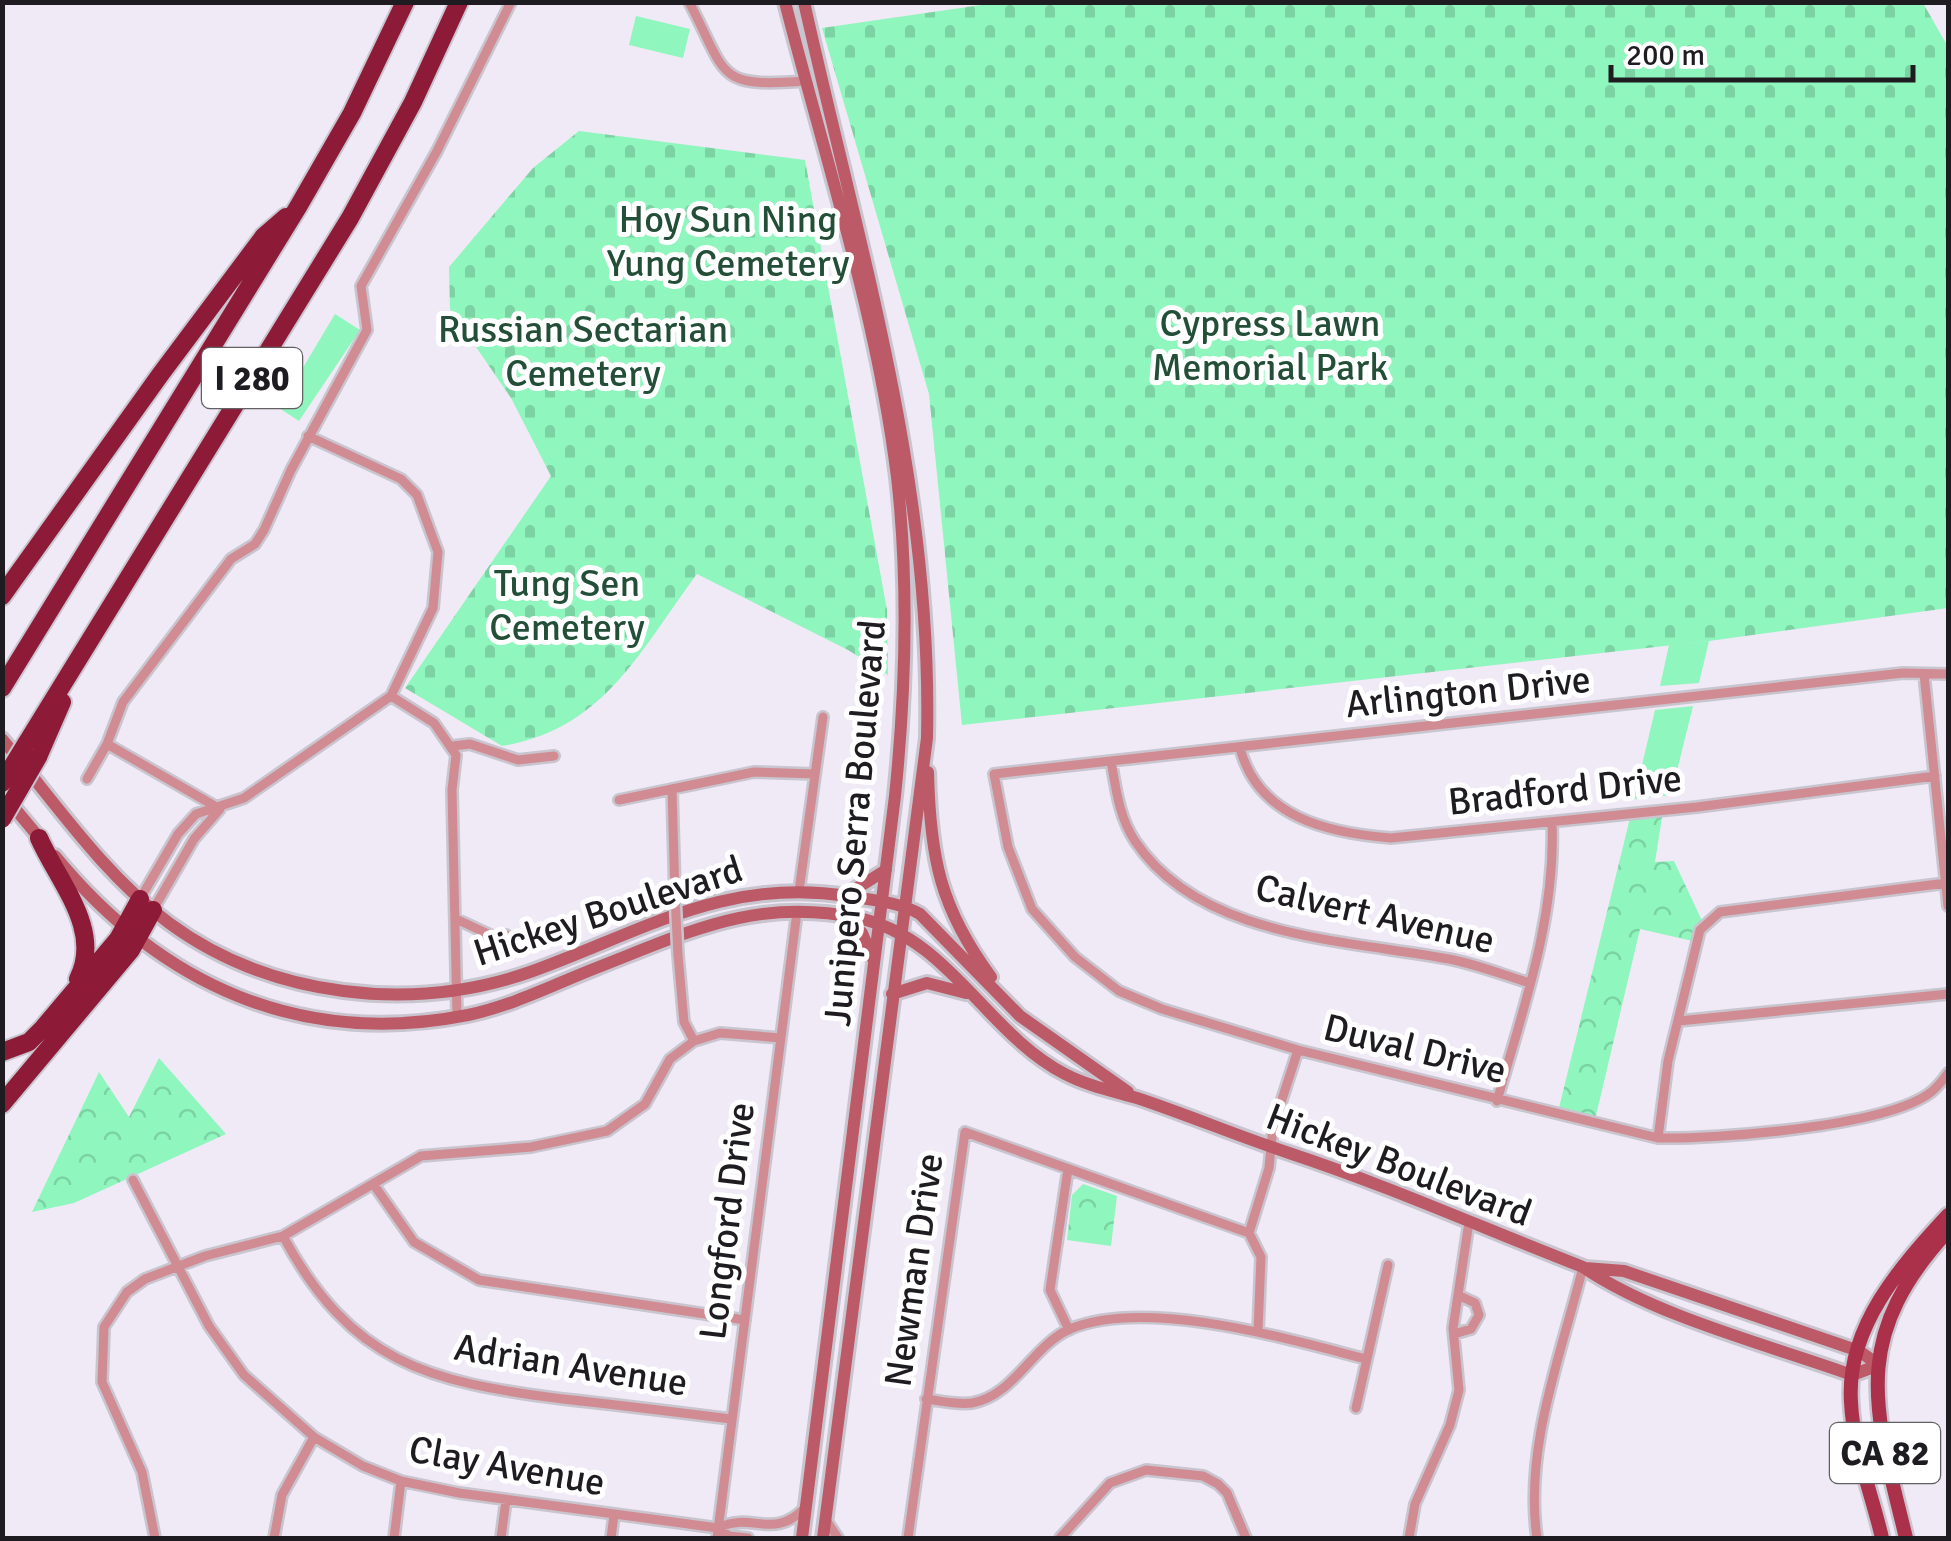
<svg xmlns="http://www.w3.org/2000/svg" width="1951" height="1541" viewBox="0 0 1951 1541" font-family="Signika,sans-serif">
<style>
.grass{fill:#8ff6bd}
.cemetery{fill:url(#cemetery-stones)}
.park{fill:url(#park-crowns)}
.lines{fill:none;stroke-linecap:round;stroke-linejoin:round}
.minor-casing{stroke:#c9c5cf;stroke-width:14}
.secondary-casing{stroke:#c9c5cf;stroke-width:18}
.primary-casing{stroke:#c9c5cf;stroke-width:19}
.motorway-casing{stroke:#c9c5cf;stroke-width:22}
.minor{stroke:#d18c93;stroke-width:9}
.secondary{stroke:#bd5a68;stroke-width:12}
.primary{stroke:#ab304a;stroke-width:14}
.motorway{stroke:#8d1a36;stroke-width:18}
.minor-bridge-casing{stroke:#c9c5cf;stroke-width:14;stroke-linecap:butt}
.motorway-bridge-casing{stroke:#c9c5cf;stroke-width:22;stroke-linecap:butt}
.minor-bridge{stroke:#d18c93;stroke-width:9}
.motorway-bridge{stroke:#8d1a36;stroke-width:18}
.labels{text-anchor:middle;dominant-baseline:central;stroke-width:10;stroke-linejoin:round;paint-order:stroke}
.shield{fill:#fff;stroke:#626063;stroke-width:2.5}
.shield-label{font-size:35px;font-weight:bold;fill:#1e1c20}
.park-label{font-size:38px;fill:#234e37;stroke:#fff}
.street-label{font-size:38px;fill:#1e1c20;stroke:#fff}
</style>
<defs>
<pattern id="cemetery-stones" width="16" height="16" patternUnits="userSpaceOnUse" patternTransform="scale(2.5)"><rect width="16" height="16" fill="#8ff6bd"/><path d="M2 7V4a2 2 0 0 1 4 0v3zM10 15v-3a2 2 0 0 1 4 0v3z" fill="#7bd2a2"/></pattern>
<pattern id="park-crowns" width="20" height="18" patternUnits="userSpaceOnUse" patternTransform="scale(2.5)"><rect width="20" height="18" fill="#8ff6bd"/><path d="M2 6a3 3 0 1 1 6 0M12 15a3 3 0 1 1 6 0" fill="none" stroke="#7bd2a2"/></pattern>
</defs>
<rect width="100%" height="100%" fill="#efeaf6"/>
<path class="grass" d="M 636,16 L 690,29 L 683,58 L 629,45 Z
M 335,314 L 360,330 L 299,421 L 279,408 Z
M 1709,641 L 1699,683 L 1660,686 L 1669,645 Z
M 1693,706 L 1671,795 L 1634,799 L 1655,710 Z"/>
<path class="cemetery" d="M 1002,2 L 1923,3 L 1948,47 L 1948,608 L 1709,641 L 962,725 L 929,394 L 822,28 Z
M 579,131 L 805,160 L 887,610 L 888,675 L 848,650 L 697,574 C 640,650 605,729 502,746 L 405,688 L 551,476 L 511,398 L 450,309 L 449,267 L 533,168 Z"/>
<path class="park" d="M 1663,811 L 1655,862 L 1674,861 L 1704,925 L 1697,942 L 1640,929 L 1594,1124 L 1557,1116 L 1631,814 Z
M 159,1058 L 226,1134 L 74,1203 L 32,1212 L 99,1072 L 129,1117 Z
M 1083,1184 L 1117,1196 L 1111,1246 L 1067,1240 L 1072,1195 Z"/>
<g class="lines">
<g class="minor-casing">
<path id="minor" d="M 689,2 C 728,76 715,88 805,81
M 1924,674 L 1948,906
M 1948,674 L 1903,673 L 994,774 L 1008,847 L 1032,909 L 1075,957 L 1119,991 L 1162,1009 L 1298,1050 L 1658,1138 C 1718,1139 1878,1127 1927,1095 C 1935,1090 1943,1080 1948,1073
M 391,696 L 434,723 L 456,755 L 452,790 L 457,1016
M 453,746 L 470,744 L 518,760 L 554,756
M 1240,748 C 1258,817 1327,833 1391,838 L 1697,807 L 1935,776
M 1111,761 C 1116,789 1119,817 1135,841 C 1199,938 1347,940 1449,959 C 1476,964 1503,975 1530,983
M 87,779 L 107,744
M 672,789 L 675,896
M 619,800 L 754,772 L 815,774
M 220,809 L 107,744 L 123,702 L 231,559 L 255,544 L 264,530 L 291,470 L 367,330 L 361,286 L 437,151 L 511,2
M 799,891 L 823,717
M 140,899 L 178,834 L 196,814 L 244,798 L 391,696 L 433,608 L 438,552 L 417,495 L 401,479 L 308,436
M 153,910 L 194,839 L 220,809
M 456,919 L 497,938 L 506,935
M 678,955 L 684,1022 L 694,1041
M 1679,1021 L 1948,994
M 1497,1101 C 1523,1009 1556,918 1552,822
M 1658,1138 L 1668,1061 L 1700,930 L 1720,912 L 1946,883
M 1068,1169 L 1050,1290 L 1069,1330
M 133,1180 L 209,1326 L 244,1375 L 314,1437 L 363,1466 L 401,1481 L 459,1493 L 718,1528 L 729,1536 L 748,1538
M 374,1185 L 414,1242 L 479,1280 L 745,1320
M 283,1236 C 351,1363 428,1382 563,1399 C 619,1405 675,1412 731,1419
M 1258,1331 L 1261,1257 L 1249,1233 L 1269,1168 L 1273,1127 L 1298,1050
M 1454,1334 L 1471,1329 L 1479,1315 L 1475,1303 L 1458,1295
M 926,1399 C 941,1401 958,1405 972,1403 C 1014,1396 1033,1345 1070,1329 C 1146,1297 1288,1339 1366,1359
M 1356,1408 L 1388,1265
M 826,1520 L 838,1538
M 718,1528 C 753,1511 772,1541 805,1508
M 155,1538 L 142,1472 L 102,1382 L 104,1327 L 127,1292 L 145,1279 L 205,1256 L 283,1236 L 421,1156 L 531,1147 L 607,1131 L 645,1104 L 670,1059 L 694,1041 L 720,1033 L 781,1038
M 274,1538 L 282,1495 L 314,1437
M 394,1538 L 401,1481
M 501,1538 L 506,1500
M 611,1538 L 614,1515
M 717,1538 L 797,912
M 908,1538 L 965,1132 L 1249,1233
M 1060,1538 L 1110,1483 L 1146,1470 L 1203,1476 L 1218,1484 L 1227,1493 L 1246,1538
M 1409,1538 L 1415,1504 L 1450,1425 L 1459,1390 L 1453,1328 L 1469,1222
M 1537,1538 C 1524,1448 1561,1355 1583,1267"/>
</g>
<g class="secondary-casing">
<path id="secondary" d="M 785,2 C 825,159 877,315 897,477 C 909,583 906,689 895,796 L 802,1538
M 804,2 C 859,249 933,482 927,738 L 823,1538
M 2,739 C 54,801 103,874 169,923 C 271,998 412,1013 530,972 C 642,932 723,877 848,896 C 872,900 899,902 920,914 L 1020,1016 L 1128,1092
M 928,772 C 930,857 940,908 991,977
M 2,793 L 42,841
M 55,856 C 161,985 300,1048 468,1015 C 512,1006 555,984 596,968 C 689,932 755,897 858,918 C 949,937 986,1033 1065,1074 C 1088,1086 1113,1091 1137,1098 C 1188,1115 1238,1136 1289,1153 C 1389,1186 1485,1229 1583,1267 C 1654,1316 1769,1345 1852,1375 L 1879,1365
M 846,895 L 886,870
M 846,919 L 862,933 L 873,959
M 892,994 L 927,983 L 966,993
M 1585,1268 L 1624,1271 L 1859,1351 L 1879,1365"/>
</g>
<g class="primary-casing">
<path id="primary" d="M 1882,1538 C 1872,1494 1853,1448 1851,1402 C 1846,1327 1901,1266 1948,1215
M 1906,1538 C 1875,1410 1848,1339 1948,1231"/>
</g>
<g class="motorway-casing">
<path id="motorway" d="M 2,596 L 160,375 L 264,236 L 286,217
M 2,688 L 298,207 L 352,113 L 405,2
M 26,744 L 350,218 L 413,102 L 459,2
M 38,757 L 62,702
M 39,838 C 59,883 103,930 78,979
M 2,1052 L 29,1042 L 43,1028 L 118,939 L 140,899
M 2,1104 L 131,950 L 153,910"/>
</g>
<use href="#minor" class="minor"/>
<use href="#secondary" class="secondary"/>
<use href="#primary" class="primary"/>
<use href="#motorway" class="motorway"/>
<g class="minor-bridge-casing">
<path id="minor-bridge" d="M 675,896 L 678,955"/>
</g>
<g class="motorway-bridge-casing">
<path id="motorway-bridge" d="M 2,783 L 26,744
M 2,819 L 38,757"/>
</g>
<use href="#minor-bridge" class="minor-bridge"/>
<use href="#motorway-bridge" class="motorway-bridge"/>
</g>
<g class="labels">
<g class="shield">
<rect x="202" y="348" width="100" height="60" rx="8"/>
<rect x="1830" y="1423" width="110" height="60" rx="8"/>
</g>
<g class="shield-label">
<text x="252" y="378">I 280</text>
<text x="1885" y="1453">CA 82</text>
</g>
<g class="park-label">
<text x="728" y="219">Hoy Sun Ning<tspan x="728" dy="44">Yung Cemetery</tspan></text>
<text x="1270" y="323">Cypress Lawn<tspan x="1270" dy="44">Memorial Park</tspan></text>
<text x="583" y="329">Russian Sectarian<tspan x="583" dy="44">Cemetery</tspan></text>
<text x="567" y="583">Tung Sen<tspan x="567" dy="44">Cemetery</tspan></text>
</g>
<g class="street-label">
<text transform="translate(1468 692) rotate(-6)">Arlington Drive</text>
<text transform="translate(1565 790) rotate(-6)">Bradford Drive</text>
<text transform="translate(855 823) rotate(-85)">Junipero Serra Boulevard</text>
<text transform="translate(608 911) rotate(-18)">Hickey Boulevard</text>
<text transform="translate(1375 914) rotate(13)">Calvert Avenue</text>
<text transform="translate(1415 1049) rotate(14)">Duval Drive</text>
<text transform="translate(1399 1165) rotate(21)">Hickey Boulevard</text>
<text transform="translate(727 1221) rotate(-83)">Longford Drive</text>
<text transform="translate(914 1270) rotate(-82)">Newman Drive</text>
<text transform="translate(571 1365) rotate(9)">Adrian Avenue</text>
<text transform="translate(507 1466) rotate(10)">Clay Avenue</text>
</g>
</g>
<rect width="1951" height="1541" fill="none" stroke="#1e1c20" stroke-width="10"/>
<path d="M1611 65v15h302v-15" fill="none" stroke="#1e1c20" stroke-width="5"/>
<text x="1626" y="65" font-size="30" fill="#1e1c20" stroke="#ffffff" stroke-width="8" paint-order="stroke">200 m</text>
</svg>
